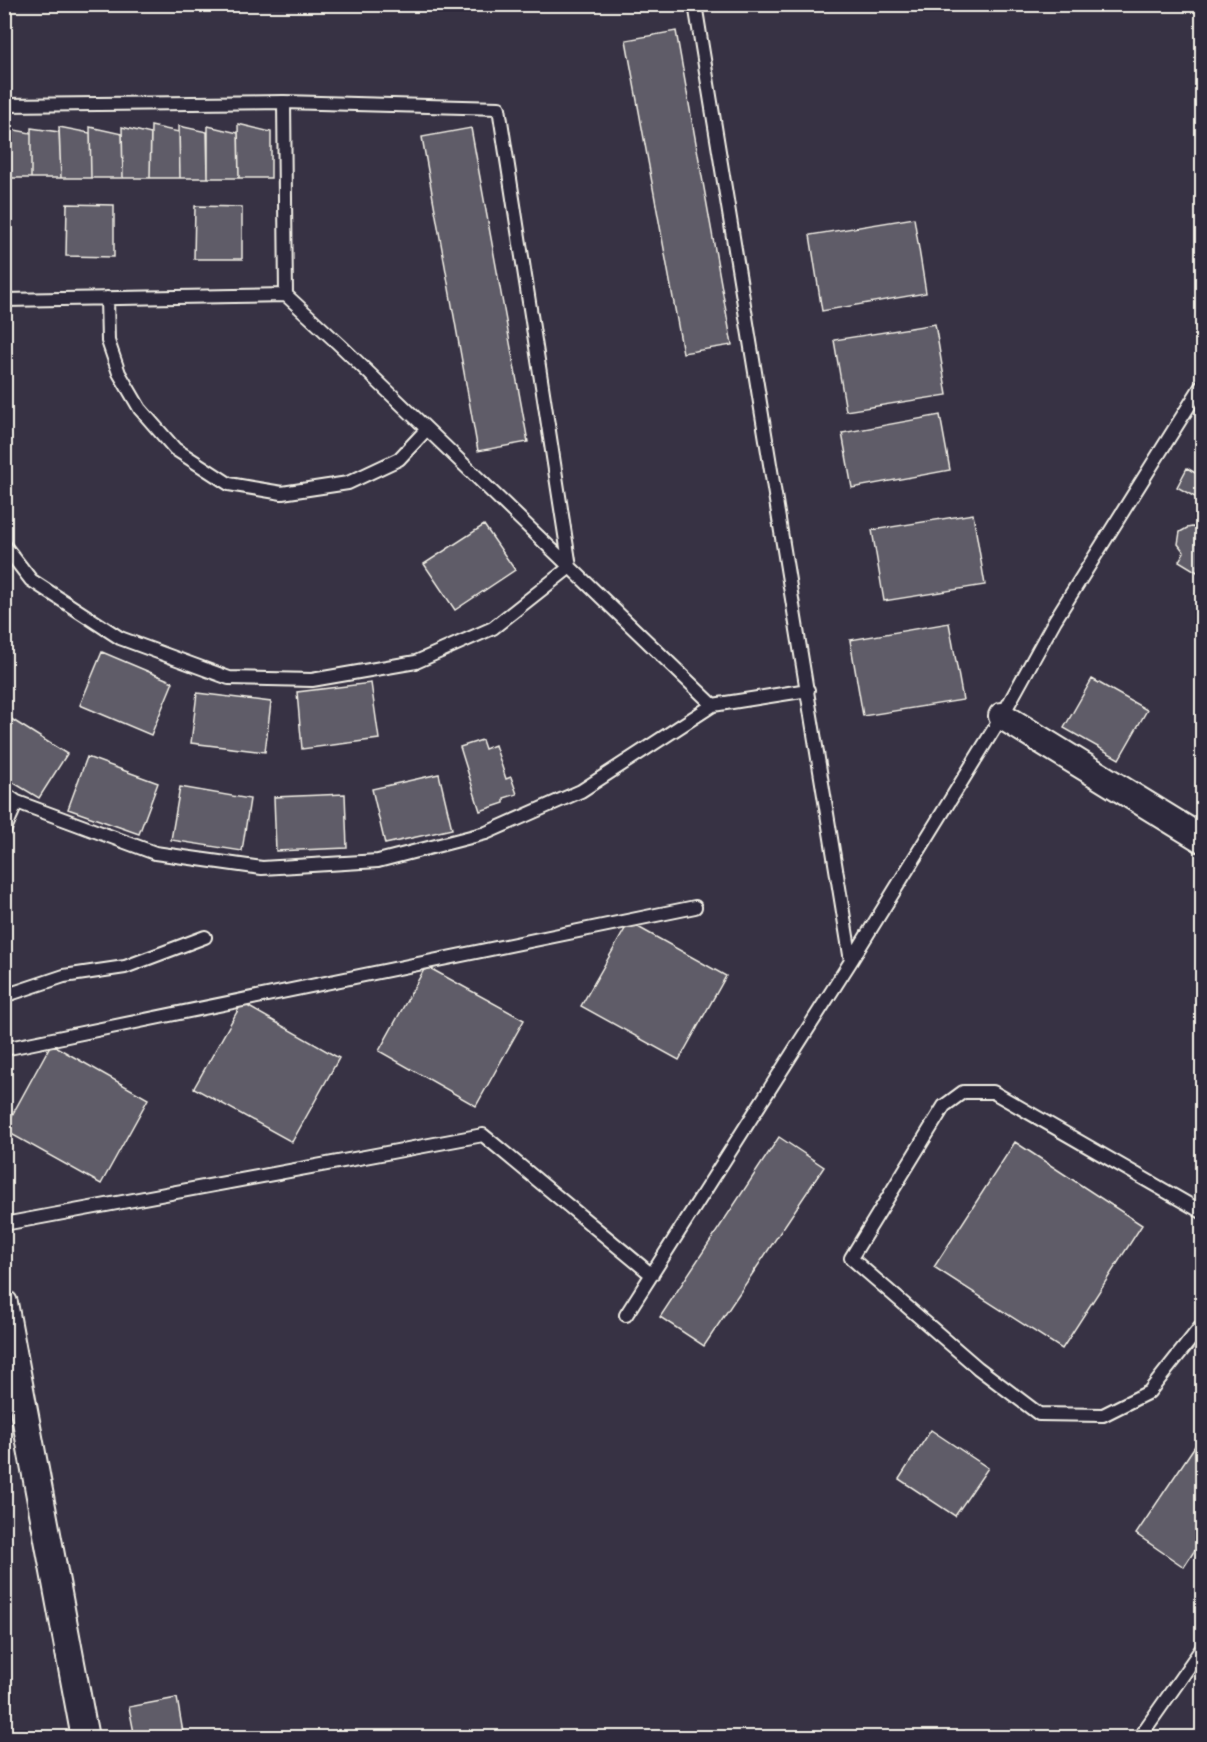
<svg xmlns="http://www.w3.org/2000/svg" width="1207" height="1742" viewBox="0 0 1207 1742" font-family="Dekko,sans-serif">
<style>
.building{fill:#5f5c67;stroke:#f4f1e8;stroke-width:1.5}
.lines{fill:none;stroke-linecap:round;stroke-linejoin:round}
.service-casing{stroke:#f4f1e8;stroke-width:16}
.minor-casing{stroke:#f4f1e8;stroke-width:30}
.service{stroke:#2f2a3d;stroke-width:12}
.minor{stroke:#2f2a3d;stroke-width:26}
</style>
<rect width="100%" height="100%" fill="#373244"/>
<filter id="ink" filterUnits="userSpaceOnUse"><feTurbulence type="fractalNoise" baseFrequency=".0167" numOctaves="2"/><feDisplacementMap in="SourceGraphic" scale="12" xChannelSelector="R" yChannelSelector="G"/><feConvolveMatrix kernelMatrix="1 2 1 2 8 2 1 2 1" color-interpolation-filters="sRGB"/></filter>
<g filter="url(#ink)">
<path class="building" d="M 676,31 L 732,345 L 683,353 L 626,40 Z
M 238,124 L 271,132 L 271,178 L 239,178 Z
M 151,126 L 179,132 L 180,178 L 150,178 Z
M 179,126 L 207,132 L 208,178 L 180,178 Z
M 208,126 L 238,133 L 239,178 L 208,178 Z
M 59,127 L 90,133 L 91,178 L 61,178 Z
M 90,127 L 122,134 L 123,178 L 91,178 Z
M 122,127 L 151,134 L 150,178 L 123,178 Z
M 4,128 L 31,133 L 31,178 L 5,178 Z
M 31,128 L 59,132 L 61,178 L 31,178 Z
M 471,128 L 528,442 L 478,451 L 422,137 Z
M 67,204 L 114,205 L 114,257 L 66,256 Z
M 195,206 L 242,207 L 242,259 L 194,259 Z
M 914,218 L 926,293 L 822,311 L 810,235 Z
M 935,324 L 947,395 L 846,411 L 834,340 Z
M 940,415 L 950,470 L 852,488 L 842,433 Z
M 1187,468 L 1202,477 L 1202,501 L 1177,487 Z
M 973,514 L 985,585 L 884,601 L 872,530 Z
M 1202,519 L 1202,575 L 1179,561 L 1184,552 L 1178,544 L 1180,532 L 1187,528 L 1192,527 L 1197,528 Z
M 484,525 L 515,570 L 455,610 L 424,564 Z
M 949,623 L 963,700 L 863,716 L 850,640 Z
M 102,652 L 173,682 L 151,735 L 80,705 Z
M 1092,679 L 1147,710 L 1119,759 L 1064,728 Z
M 371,683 L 379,739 L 302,749 L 297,692 Z
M 197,693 L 271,702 L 265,752 L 191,743 Z
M 8,717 L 67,754 L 39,798 L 4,777 L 4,723 Z
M 482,740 L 485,749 L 495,745 L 506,779 L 511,777 L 517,794 L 504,798 L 504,803 L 480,811 L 460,747 Z
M 87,757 L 158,783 L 139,834 L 68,809 Z
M 439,774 L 452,829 L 385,844 L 372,789 Z
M 180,787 L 250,799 L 242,851 L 171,840 Z
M 345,794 L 347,848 L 276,851 L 274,797 Z
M 629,922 L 726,976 L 679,1060 L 581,1006 Z
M 426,966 L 524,1020 L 476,1106 L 379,1051 Z
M 242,1003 L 339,1058 L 292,1142 L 194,1088 Z
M 51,1044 L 148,1099 L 101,1184 L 4,1130 Z
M 779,1137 L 824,1167 L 704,1346 L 660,1317 Z
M 1015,1142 L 1142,1225 L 1062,1349 L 934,1267 Z
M 931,1430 L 988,1468 L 955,1516 L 899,1479 Z
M 1201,1437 L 1202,1539 L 1184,1567 L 1136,1534 Z
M 177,1698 L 184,1738 L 135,1738 L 129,1707 Z"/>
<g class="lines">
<g class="service-casing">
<path id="service" d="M 695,4 L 851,961
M 284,102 L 286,295
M 4,105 L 284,102 L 499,108 L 570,567 L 493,628 L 416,662 L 312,680 L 229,678 L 120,638 L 31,580 L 4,545
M 107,298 L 108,341 L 119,373 L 140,409 L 175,449 L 229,484 L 282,493 L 348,483 L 399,459 L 427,429
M 4,300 L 286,295 L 342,347 L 713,705 L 808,690
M 4,793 L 17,802 L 155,853 L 262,868 L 378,861 L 486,833 L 581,791 L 713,705
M 4,831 L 17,802
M 4,996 L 64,976 L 125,967 L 205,937
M 4,1049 L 695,907
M 1202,1212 L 993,1092 L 963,1092 L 944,1106 L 851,1258 L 978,1368 L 1039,1414 L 1103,1415 L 1149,1392 L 1202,1325
M 4,1224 L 483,1135 L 652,1275
M 626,1315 L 851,961 L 1002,716 L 1055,620 L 1202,385
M 1139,1738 L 1202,1648"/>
</g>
<g class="minor-casing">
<path id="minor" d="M 1002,716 L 1202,839
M 4,1303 L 85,1738"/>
</g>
<use href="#service" class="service"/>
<use href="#minor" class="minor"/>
</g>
</g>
<rect width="1207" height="1742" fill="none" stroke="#2f2a3d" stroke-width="24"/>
<rect x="12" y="12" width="1183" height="1718" fill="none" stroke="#f4f1e8" stroke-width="2" filter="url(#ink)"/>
</svg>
